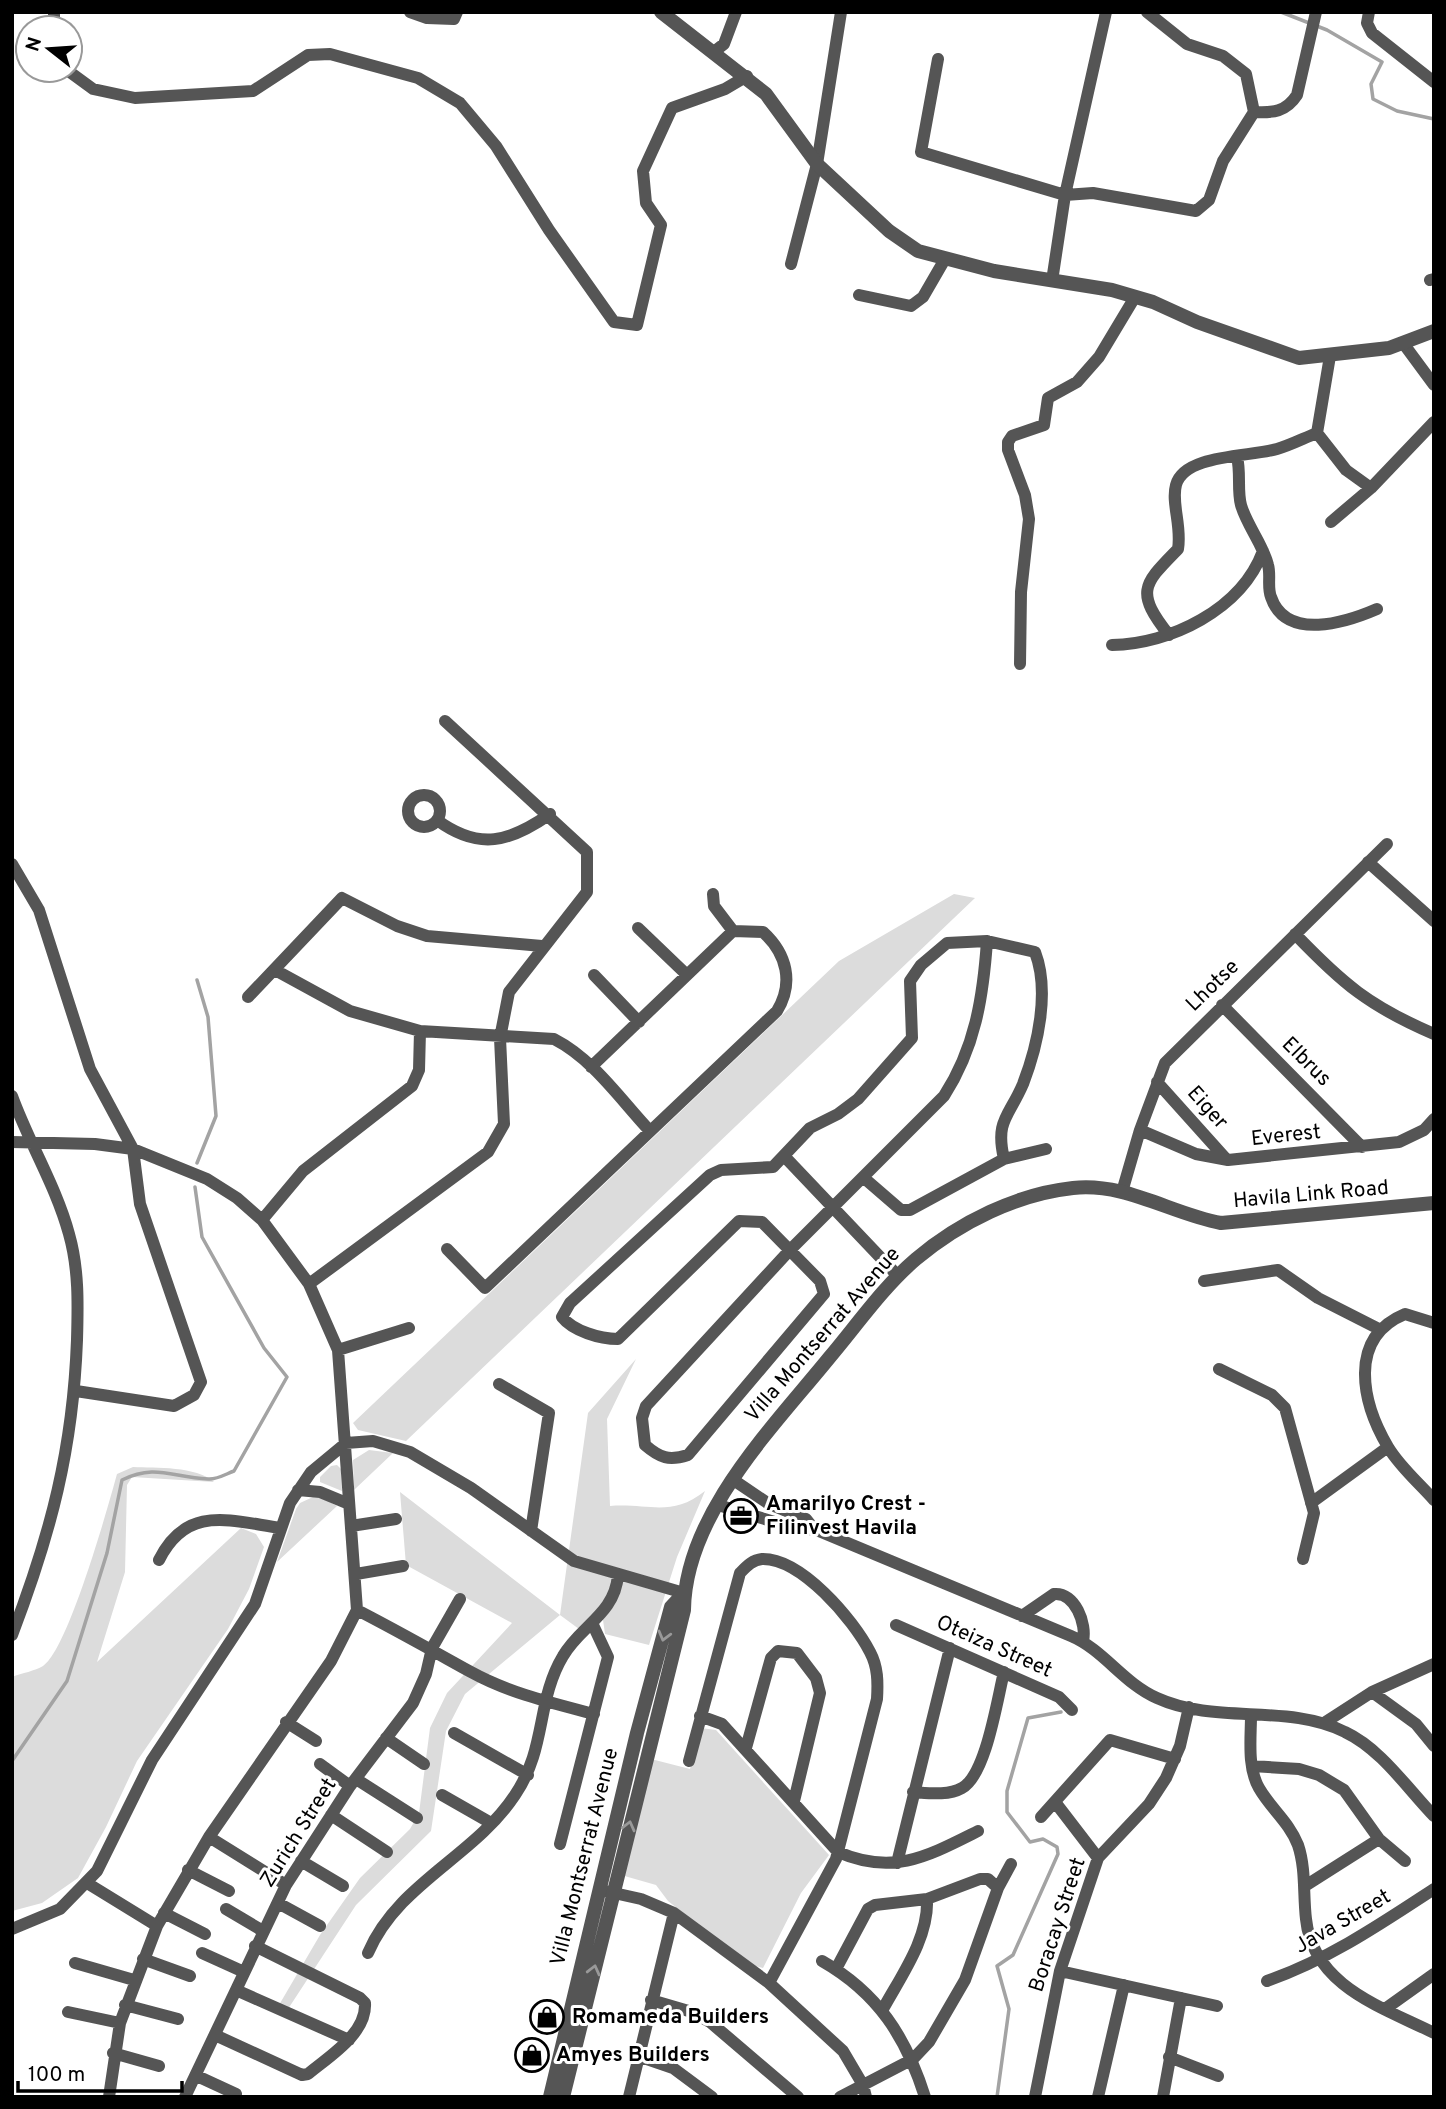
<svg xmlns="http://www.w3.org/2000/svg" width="1446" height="2109" viewBox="0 0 1446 2109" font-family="Overpass,sans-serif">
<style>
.green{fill:#dcdcdc}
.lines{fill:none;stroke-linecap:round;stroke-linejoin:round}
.stream{stroke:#a3a3a3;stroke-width:3.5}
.minor{stroke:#555;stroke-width:12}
.tertiary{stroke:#555;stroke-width:14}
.oneway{stroke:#999}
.labels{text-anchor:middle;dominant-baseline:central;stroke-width:6;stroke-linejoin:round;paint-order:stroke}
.street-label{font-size:21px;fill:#000;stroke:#fff}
.poi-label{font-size:21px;font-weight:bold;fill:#000;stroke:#fff;text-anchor:start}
</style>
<rect width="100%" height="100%" fill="#fff"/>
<path class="green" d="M 954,894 L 975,898 L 406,1441 L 358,1430 L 353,1423 L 839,961 Z
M 636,1359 L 607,1419 L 610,1506 C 649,1503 671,1518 705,1491 L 677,1557 L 649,1645 L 605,1634 L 601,1606 L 579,1629 L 560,1615 L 465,1694 L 446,1731 L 431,1831 L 356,1905 L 288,2009 L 279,2005 L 320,1935 L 360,1878 L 410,1829 L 419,1813 L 430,1728 L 447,1693 L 512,1623 L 406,1565 L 400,1492 L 560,1615 L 588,1413 Z
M 369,1450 L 393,1453 L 354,1490 L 353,1460 Z
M 337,1465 L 341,1469 L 342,1491 L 320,1482 L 320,1477 L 331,1466 Z
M 133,1467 C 156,1468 196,1466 214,1482 L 132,1477 L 127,1485 L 125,1572 L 97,1662 L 241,1528 L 256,1534 L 264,1547 L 249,1589 L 228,1629 L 137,1761 L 106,1827 L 78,1878 L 42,1903 L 12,1911 L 12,1677 C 22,1673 35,1671 43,1666 C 68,1650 108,1507 117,1474 Z
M 313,1497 L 322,1498 L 337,1506 L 277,1562 L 296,1509 L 300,1503 Z
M 701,1728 L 716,1730 L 829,1855 L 801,1893 L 763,1968 L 748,1964 L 668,1901 L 656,1885 L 621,1875 L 651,1759 L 690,1769 Z"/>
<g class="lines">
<path class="stream" d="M 1281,12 L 1327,30 L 1382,62 L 1371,84 L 1373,99 L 1397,111 L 1434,119
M 197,980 L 208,1017 L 216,1116 L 197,1163
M 12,1761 L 67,1681 L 107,1553 L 122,1480 C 156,1463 173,1478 208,1479 C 216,1480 226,1474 234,1471 L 287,1377 L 264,1348 L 202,1237 L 195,1187
M 997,2097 L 1009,2009 L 997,1966 L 1013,1955 L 1058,1854 L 1057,1847 L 1043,1839 L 1030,1842 L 1007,1812 L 1007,1791 L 1028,1718 L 1061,1712"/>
<path class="minor" d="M 410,12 L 427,18 L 454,19 L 457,12
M 1369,12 L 1367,23 L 1372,33 L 1434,82
M 54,28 L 54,12
M 715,51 L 724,44 L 736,12
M 938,59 L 921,152 L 1065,195 L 1093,193 L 1196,211 L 1209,200 L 1223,161 L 1254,112 L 1246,74 L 1223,56 L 1187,44 L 1147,12
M 67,70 L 93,89 L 135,98 L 253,91 L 308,55 L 330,54 L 418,78 L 460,103 L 496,146 L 549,230 L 614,322 L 637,325 L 661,225 L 646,203 L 643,171 L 672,108 L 725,89 L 747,76
M 1254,112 C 1273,113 1286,112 1297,95 L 1316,12
M 791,264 L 817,164 L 841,12
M 1430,280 L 1434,279
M 1052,281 L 1065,195 L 1106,12
M 859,295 L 911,306 L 923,297 L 945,259
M 1403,343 L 1434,385
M 1330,356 L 1317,433 L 1346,470 L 1371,488
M 1237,457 C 1241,473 1237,490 1241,505 C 1247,526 1263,544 1268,565 C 1271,575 1267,587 1271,597 C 1286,642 1347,622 1377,609
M 1331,522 L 1371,488 L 1434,422
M 1169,635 C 1134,591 1144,584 1178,549 C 1182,526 1171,503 1176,485 C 1184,454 1250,457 1277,449 C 1291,445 1304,438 1317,433
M 1112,645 C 1170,644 1241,610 1263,551
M 1020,664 L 1021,592 L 1029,519 L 1025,495 L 1008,450 L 1008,442 L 1012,436 L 1044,425 L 1048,398 L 1077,382 L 1099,357 L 1135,297
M408 811a16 16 0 1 1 32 0a16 16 0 1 1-32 0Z
M 437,820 C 479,851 510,842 550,814
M 1368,862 L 1434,921
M 12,864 L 39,910 L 90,1069 L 133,1149 L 140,1204 L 201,1382 L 194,1395 L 174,1406 L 76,1391
M 713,894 L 714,906 L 733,931
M 638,928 L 687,975
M 1295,934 C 1343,984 1369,1006 1434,1034
M 987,941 C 983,998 975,1048 944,1096 L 789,1251 L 646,1406 L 642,1418 L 645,1445 C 660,1458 669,1461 688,1455 L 824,1294 L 820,1281 L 762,1222 L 739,1221 L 618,1339 C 600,1339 573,1331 562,1317 L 570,1303 L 710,1175 L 721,1170 L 773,1167 L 810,1128 L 838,1114 L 858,1099 L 912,1038 L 910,981 L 921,965 L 947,943 L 987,941 L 1035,952 C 1050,991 1038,1045 1023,1084 C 1009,1117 995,1120 1004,1159
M 275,970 L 350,1011 L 420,1031 L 554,1039 C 593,1059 620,1099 649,1130
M 594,975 L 639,1022
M 248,997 L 342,898 L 397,926 L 427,936 L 542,946
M 1222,1005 L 1362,1147
M 1157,1082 L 1227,1160
M 12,1096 C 29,1143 56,1186 69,1234 C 79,1269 78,1305 77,1340 C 73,1449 51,1533 12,1635
M 1140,1130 L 1196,1154 L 1228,1160 L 1399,1142 L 1424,1130 L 1434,1119
M 12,1142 L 95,1144 L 133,1149 L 207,1179 L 237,1198 L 262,1220 L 309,1284 L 338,1350 L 357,1610 L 331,1661 L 209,1837 L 157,1926 L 120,2023 L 109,2097
M 785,1157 L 898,1276
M 864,1178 L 901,1210 L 910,1210 L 1004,1159 L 1046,1149
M 1122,1192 L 1140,1130 L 1165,1063 L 1387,844
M 262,1220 L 303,1171 L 412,1086 L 419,1070 L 420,1031
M 447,1249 L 485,1288 L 777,1011 C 794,983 787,954 763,932 L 733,931 L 591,1067
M 1204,1281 L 1278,1270 L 1318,1298 L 1379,1329
M 309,1284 L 488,1152 L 504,1124 L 500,1038 L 509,992 L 587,892 L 587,852 L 445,721
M 1434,1323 L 1405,1314 C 1347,1338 1362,1403 1388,1447 C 1400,1467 1419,1483 1434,1500
M 338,1350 L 409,1328
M 1219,1369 L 1272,1395 L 1285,1408 L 1314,1513 L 1303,1559
M 499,1384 L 549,1413 L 531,1531
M 732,1479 L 769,1504 L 806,1519 L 814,1529
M 298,1490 L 320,1492 L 349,1504
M 1311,1503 L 1388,1447
M 718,1505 L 801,1530 L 814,1529 L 1071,1636 C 1104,1650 1123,1683 1157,1698 C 1216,1725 1288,1703 1345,1732 C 1381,1749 1407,1788 1434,1816
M 351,1526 L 396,1519
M 159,1560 C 187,1504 230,1521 281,1528
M 356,1574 L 403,1566
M 357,1610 C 396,1630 433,1651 471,1672 C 509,1693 552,1703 594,1714
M 1022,1616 L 1054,1594 C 1075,1592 1087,1624 1083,1641
M 896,1625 L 1059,1697 L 1072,1710
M 1372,1692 L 1416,1724 L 1434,1746
M 1251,1715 C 1251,1738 1247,1767 1259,1788 C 1271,1809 1289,1822 1298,1845 C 1306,1869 1303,1894 1306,1919 C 1313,1986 1382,2007 1434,2033
M 700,1716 L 722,1724 L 838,1852 C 893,1876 928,1856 978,1831
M 286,1722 L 316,1741
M 1324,1723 L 1372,1692 L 1434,1664
M 454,1733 L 528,1775
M 386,1738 L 424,1764
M 746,1748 L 771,1658 L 778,1651 L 797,1653 L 816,1678 L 820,1693 L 794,1801
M 689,1761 L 740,1573 C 746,1567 752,1560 762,1559 C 801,1558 853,1619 870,1652 C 878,1667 878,1682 877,1699 L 836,1859 L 769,1983
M 320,1764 L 350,1786
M 1252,1766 L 1299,1769 L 1319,1775 L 1344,1790 L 1379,1839 L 1405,1861
M 356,1779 L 417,1818
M 913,1792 C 928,1793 948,1796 962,1788 C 986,1775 997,1700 1004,1672
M 442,1795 L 491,1823
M 1055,1802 L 1098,1858
M 331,1815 L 387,1852
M 1041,1817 L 1110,1740 L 1175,1759
M 209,1837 L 286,1885
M 560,1844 L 608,1657 L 593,1625
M 301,1861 L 343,1886
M 897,1863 L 950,1648
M 188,1870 L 229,1891
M 87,1883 L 157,1926
M 1305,1886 L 1379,1839
M 605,1891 L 641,1899 L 674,1913 L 769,1983 L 843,2051 L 863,2085 L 866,2097
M 278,1903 L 320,1926
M 226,1909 L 263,1931
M 164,1913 L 205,1934
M 12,1929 L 60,1909 L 97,1871 L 152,1760 L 255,1604 L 290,1503 L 311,1472 L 346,1443 L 373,1441 L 410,1452 L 471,1488 L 574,1561 L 684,1593
M 202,1953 L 244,1972
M 368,1953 C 398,1883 474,1857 515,1795 C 547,1748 536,1701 563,1656 C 580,1626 615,1614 618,1575
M 143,1959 L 190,1976
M 822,1961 C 878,1993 906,2037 925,2097
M 75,1963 L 134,1980
M 836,1969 L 868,1909 L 875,1905 L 927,1899 L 980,1879 L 988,1879 L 998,1888
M 1060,1971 L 1217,2006
M 1267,1981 C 1329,1959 1379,1925 1434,1889
M 236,1990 L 349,2040
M 651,2000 L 692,2012 L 710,2022 L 798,2097
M 125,2005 L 178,2019
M 883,2009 C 901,1976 929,1938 927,1899
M 1385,2009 L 1434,1974
M 68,2012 L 120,2023
M 215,2035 L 302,2075 L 308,2074 C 328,2057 367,2034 365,2003 L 360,1998 L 255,1946
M 113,2053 L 159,2066
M 638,2056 L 673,2068 L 712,2097
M 1169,2057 L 1218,2076
M 197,2076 L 236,2094
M 185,2097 L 286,1885 L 350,1786 L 413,1703 L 426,1674 L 432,1648 L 460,1599
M 629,2097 L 674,1913
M 840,2097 L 913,2059 L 929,2042 L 965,1980 L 998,1888 L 1011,1864
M 1035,2097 L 1060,1971 L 1098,1858 L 1149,1804 L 1166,1778 L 1180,1746 L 1189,1707
M 1098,2097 L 1124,1985
M 1163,2097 L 1181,1998"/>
<path class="tertiary" d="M 661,12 L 766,94 L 817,164 L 889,231 L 918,251 L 994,271 L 1112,290 L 1153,302 L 1197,322 L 1299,358 L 1389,348 L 1434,331
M 550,2097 L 637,1733 L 671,1607 L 684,1593
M 563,2097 L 684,1610 C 685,1515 773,1427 829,1358 C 857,1325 883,1287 916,1259 C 960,1222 1017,1194 1073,1188 C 1125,1182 1172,1214 1221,1223 L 1434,1203"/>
</g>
<defs><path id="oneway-chevron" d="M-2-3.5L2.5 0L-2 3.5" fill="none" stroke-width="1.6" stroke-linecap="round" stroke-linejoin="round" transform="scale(1.75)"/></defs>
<g class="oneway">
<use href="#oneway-chevron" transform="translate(664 1636) rotate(105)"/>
<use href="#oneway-chevron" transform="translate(629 1826) rotate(-76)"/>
<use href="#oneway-chevron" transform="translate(594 1970) rotate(-76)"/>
</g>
<defs>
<g id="office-ring" transform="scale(1.75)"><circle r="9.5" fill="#fff" stroke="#000" stroke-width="1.5"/><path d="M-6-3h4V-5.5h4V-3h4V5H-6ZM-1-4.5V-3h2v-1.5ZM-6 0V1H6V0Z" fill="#000"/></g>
<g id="shop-ring" transform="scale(1.75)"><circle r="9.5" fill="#fff" stroke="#000" stroke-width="1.5"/><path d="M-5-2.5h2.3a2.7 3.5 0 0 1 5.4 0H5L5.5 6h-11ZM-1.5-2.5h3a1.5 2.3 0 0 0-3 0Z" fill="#000"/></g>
</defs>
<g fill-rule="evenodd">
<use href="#office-ring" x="741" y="1516"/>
<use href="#shop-ring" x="547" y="2017"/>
<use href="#shop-ring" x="532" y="2055"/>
</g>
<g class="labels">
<g class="street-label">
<text transform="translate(1213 986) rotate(-44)">Lhotse</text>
<text transform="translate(1306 1062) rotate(45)">Elbrus</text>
<text transform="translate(1207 1108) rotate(48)">Eiger</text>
<text transform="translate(1286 1136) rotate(-6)">Everest</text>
<text transform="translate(1311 1195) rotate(-5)">Havila Link Road</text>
<text transform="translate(823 1335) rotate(-49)">Villa Montserrat Avenue</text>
<text transform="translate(994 1647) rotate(24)">Oteiza Street</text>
<text transform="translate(299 1833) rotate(-58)">Zurich Street</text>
<text transform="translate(585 1857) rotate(-76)">Villa Montserrat Avenue</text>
<text transform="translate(1343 1922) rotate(-30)">Java Street</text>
<text transform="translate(1058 1925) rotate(-72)">Boracay Street</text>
</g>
<g class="poi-label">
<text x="766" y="1504">Amarilyo Crest -<tspan x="766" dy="24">Filinvest Havila</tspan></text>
<text x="572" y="2017">Romameda Builders</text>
<text x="556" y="2055">Amyes Builders</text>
</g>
</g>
<rect width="1446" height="2109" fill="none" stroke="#000000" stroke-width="28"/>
<g transform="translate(49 49) rotate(287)"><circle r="33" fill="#ffffff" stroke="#999999" stroke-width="2"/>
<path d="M0-5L12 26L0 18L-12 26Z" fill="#000000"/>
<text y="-10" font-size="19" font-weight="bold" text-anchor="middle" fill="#000000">N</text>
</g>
<path d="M18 2081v10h164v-10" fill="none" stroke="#000000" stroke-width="3.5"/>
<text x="28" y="2081" font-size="21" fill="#000000" stroke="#ffffff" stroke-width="5" paint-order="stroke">100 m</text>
</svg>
